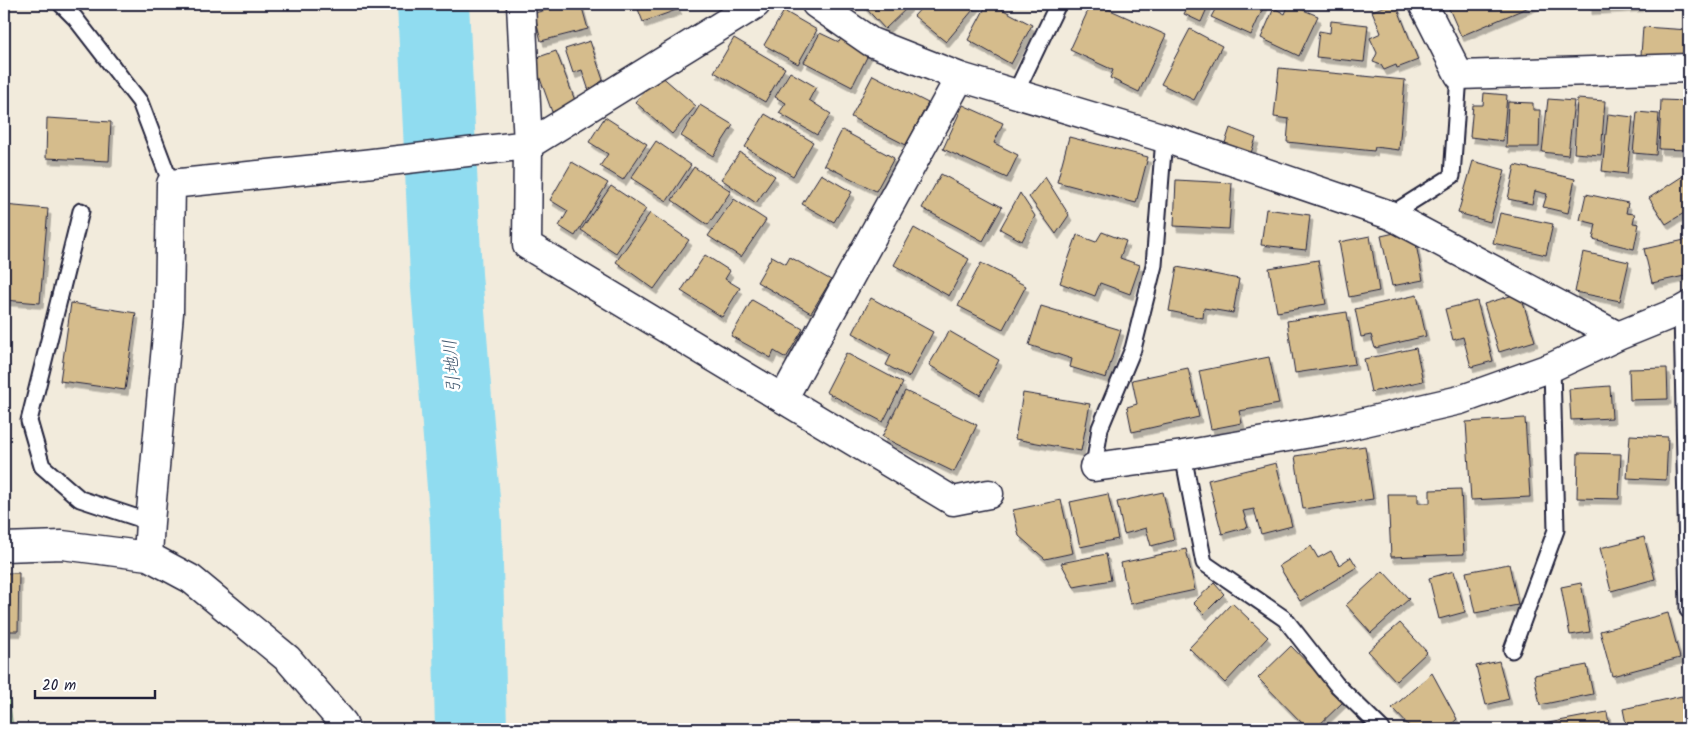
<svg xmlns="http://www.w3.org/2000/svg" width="1693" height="733" viewBox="0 0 1693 733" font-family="Kalam,'Klee One',sans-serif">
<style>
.green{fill:#bcedad;stroke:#6f8874}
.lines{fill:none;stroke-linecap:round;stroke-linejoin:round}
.river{stroke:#90dcf0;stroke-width:72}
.building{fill:#d5bc8c;stroke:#22223b;filter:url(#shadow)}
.service-casing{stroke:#22223b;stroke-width:19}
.minor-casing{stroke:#22223b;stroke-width:31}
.service{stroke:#fff;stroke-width:15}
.minor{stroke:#fff;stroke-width:28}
.labels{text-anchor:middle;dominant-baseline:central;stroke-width:5;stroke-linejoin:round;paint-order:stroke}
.water-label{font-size:18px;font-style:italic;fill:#435a71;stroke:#fff}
</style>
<defs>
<filter id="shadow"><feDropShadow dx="3" dy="5.5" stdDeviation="0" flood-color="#0004"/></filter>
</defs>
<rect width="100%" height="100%" fill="#f2ebdc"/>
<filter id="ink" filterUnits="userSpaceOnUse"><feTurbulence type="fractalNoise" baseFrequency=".02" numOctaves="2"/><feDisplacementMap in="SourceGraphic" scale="10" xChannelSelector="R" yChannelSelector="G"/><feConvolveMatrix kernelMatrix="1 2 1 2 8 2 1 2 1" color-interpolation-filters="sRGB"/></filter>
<g filter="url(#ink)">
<path class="green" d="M 4,687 L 8,688 L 13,729 L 4,729 Z"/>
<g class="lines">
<path class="river" d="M 433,4 L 446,275 L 466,524 L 471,729"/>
</g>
<path class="building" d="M 570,4 L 581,4 L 588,29 L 541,41 L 534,13 Z
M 636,4 L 676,4 L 679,9 L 643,22 Z
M 862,4 L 907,4 L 909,6 L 885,29 Z
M 925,4 L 978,4 L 946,42 L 914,16 Z
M 987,4 L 992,4 L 1032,25 L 1011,64 L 968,40 Z
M 1091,4 L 1097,4 L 1166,35 L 1139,92 L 1110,78 L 1113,70 L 1070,50 Z
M 1189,4 L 1209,4 L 1201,22 L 1184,14 Z
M 1218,4 L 1265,4 L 1251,35 L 1211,17 Z
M 1289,4 L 1318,16 L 1299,56 L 1261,38 L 1274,8 L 1285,14 Z
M 1391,4 L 1396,4 L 1418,60 L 1397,68 L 1396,65 L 1384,70 L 1381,65 L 1373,62 L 1377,53 L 1370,38 L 1381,33 L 1372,11 Z
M 1447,4 L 1536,4 L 1461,36 Z
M 1589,4 L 1640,4 L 1640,6 L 1589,9 Z
M 784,11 L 817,30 L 798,64 L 764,45 Z
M 1331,21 L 1368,25 L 1364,62 L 1316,57 L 1319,31 L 1330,33 Z
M 1643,27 L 1689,30 L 1689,57 L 1641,55 Z
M 1190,29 L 1222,46 L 1194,100 L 1161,84 Z
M 844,32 L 872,47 L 852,87 L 804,62 L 820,33 L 839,42 Z
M 734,38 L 785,68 L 765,102 L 714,72 Z
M 590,41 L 603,80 L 589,91 L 582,70 L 573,73 L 565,49 Z
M 556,51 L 576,103 L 552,112 L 533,59 Z
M 1279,68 L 1405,80 L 1399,150 L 1375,147 L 1374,151 L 1287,142 L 1289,119 L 1274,117 Z
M 790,72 L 816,87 L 809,100 L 831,114 L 817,135 L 779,113 L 786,103 L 775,97 Z
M 659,74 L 696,106 L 672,134 L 635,102 Z
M 873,75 L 928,103 L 906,145 L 851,117 Z
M 1484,93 L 1507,95 L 1503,141 L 1470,137 L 1473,105 L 1483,105 Z
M 1548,99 L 1574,101 L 1568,155 L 1542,152 Z
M 1577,99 L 1605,101 L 1601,155 L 1574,153 Z
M 1661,100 L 1689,101 L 1689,150 L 1659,149 Z
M 1508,102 L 1533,103 L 1533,110 L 1540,110 L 1539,147 L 1506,147 Z
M 700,105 L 733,125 L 713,156 L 681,136 Z
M 963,105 L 1003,123 L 994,143 L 1018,155 L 1007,178 L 943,149 Z
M 1637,112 L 1659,114 L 1656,155 L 1633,153 Z
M 765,114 L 813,142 L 793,176 L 745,147 Z
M 1608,114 L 1633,117 L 1627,174 L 1602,171 Z
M 605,117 L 647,144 L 623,180 L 600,166 L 608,154 L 589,142 Z
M 47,118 L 111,122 L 109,161 L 46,158 Z
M 1230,128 L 1256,138 L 1250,156 L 1224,146 Z
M 842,130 L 894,158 L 876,191 L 824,165 Z
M 1069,137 L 1148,157 L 1136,203 L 1057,182 Z
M 656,141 L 691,165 L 667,201 L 631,178 Z
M 740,152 L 775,176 L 756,203 L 721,179 Z
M 1473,161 L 1505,170 L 1490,222 L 1458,213 Z
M 572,162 L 608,183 L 575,236 L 559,226 L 568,211 L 550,200 Z
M 1515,165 L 1575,179 L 1568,213 L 1543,207 L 1547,194 L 1535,191 L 1532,204 L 1508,199 Z
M 694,167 L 731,191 L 708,225 L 672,200 Z
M 1689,172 L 1689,210 L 1666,224 L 1649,198 Z
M 821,174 L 852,192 L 834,222 L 802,204 Z
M 941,174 L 1002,207 L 983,241 L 922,208 Z
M 1045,177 L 1069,215 L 1056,234 L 1029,197 Z
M 1176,180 L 1232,183 L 1229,229 L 1174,226 Z
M 611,186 L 646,209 L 616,253 L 581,230 Z
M 1020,193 L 1035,216 L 1022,241 L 1000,229 Z
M 1586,194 L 1628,203 L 1626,213 L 1635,214 L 1633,223 L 1639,224 L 1634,249 L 1593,239 L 1596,224 L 1580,220 Z
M 734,199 L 766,220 L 741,257 L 708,236 Z
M 4,205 L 48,209 L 40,303 L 4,300 Z
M 1266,209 L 1310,215 L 1306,250 L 1261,245 Z
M 650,213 L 689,240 L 654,289 L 616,262 Z
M 1500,213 L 1553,224 L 1546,255 L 1493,243 Z
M 914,228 L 969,259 L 949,296 L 894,265 Z
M 1413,229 L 1423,280 L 1392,286 L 1381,236 Z
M 1102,232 L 1126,241 L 1120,258 L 1140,265 L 1130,294 L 1100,283 L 1095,296 L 1060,283 L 1077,235 L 1096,242 Z
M 1370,236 L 1379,291 L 1349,297 L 1339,242 Z
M 1689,239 L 1689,275 L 1652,283 L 1644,249 Z
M 1583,252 L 1629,262 L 1620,301 L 1575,292 Z
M 705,255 L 730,271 L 725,279 L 740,288 L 722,317 L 681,291 Z
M 772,256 L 786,264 L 790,257 L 831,280 L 811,313 L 757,282 Z
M 1318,260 L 1326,304 L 1277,312 L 1269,268 Z
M 981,263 L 1026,286 L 1003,329 L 958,306 Z
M 1177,267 L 1239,279 L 1233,313 L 1204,308 L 1203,318 L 1169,311 Z
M 1520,293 L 1535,341 L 1499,352 L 1484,304 Z
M 1417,295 L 1426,336 L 1375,348 L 1371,335 L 1361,337 L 1355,309 Z
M 871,298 L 933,332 L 909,377 L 886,365 L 891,355 L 853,333 Z
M 752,300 L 803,329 L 786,358 L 774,351 L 771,358 L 731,336 Z
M 1477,301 L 1493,361 L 1471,367 L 1463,337 L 1453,340 L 1445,309 Z
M 71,303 L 136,313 L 125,390 L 60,381 Z
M 1041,306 L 1121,330 L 1106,378 L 1070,367 L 1072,359 L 1029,345 Z
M 1347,312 L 1355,364 L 1295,373 L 1287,321 Z
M 949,331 L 999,360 L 980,395 L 929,365 Z
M 1416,348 L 1423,381 L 1371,392 L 1364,359 Z
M 846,353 L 903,383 L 883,422 L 826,392 Z
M 1269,357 L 1279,404 L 1239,411 L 1242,423 L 1211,429 L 1199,371 Z
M 1188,368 L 1199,417 L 1132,432 L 1127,407 L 1137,404 L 1132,380 Z
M 1667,368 L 1668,399 L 1630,400 L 1629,369 Z
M 1610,386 L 1612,418 L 1571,420 L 1569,389 Z
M 905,391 L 977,425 L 954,472 L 882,437 Z
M 1023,393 L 1090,404 L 1081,451 L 1015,439 Z
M 1525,418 L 1530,497 L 1471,500 L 1466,422 Z
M 1630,435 L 1668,437 L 1666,480 L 1627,478 Z
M 1365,446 L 1373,499 L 1303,509 L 1295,456 Z
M 1578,453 L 1621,454 L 1619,499 L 1577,498 Z
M 1276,463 L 1292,526 L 1261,534 L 1254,509 L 1243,511 L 1248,527 L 1222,534 L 1208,480 Z
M 1461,489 L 1464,554 L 1391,557 L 1388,494 L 1418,494 L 1418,503 L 1430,503 L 1430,490 Z
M 1163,492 L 1174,540 L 1151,546 L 1146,528 L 1124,534 L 1117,502 Z
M 1108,494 L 1118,539 L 1080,547 L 1070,502 Z
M 1061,500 L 1073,553 L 1045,559 L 1019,536 L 1013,510 Z
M 1644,537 L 1655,579 L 1611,591 L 1600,548 Z
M 1311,546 L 1318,558 L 1331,551 L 1339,565 L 1351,557 L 1357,567 L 1300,601 L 1279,566 Z
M 1186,549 L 1195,590 L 1130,604 L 1121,563 Z
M 1106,554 L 1111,580 L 1074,587 L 1061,563 Z
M 1509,564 L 1518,605 L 1475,613 L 1466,572 Z
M 1383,571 L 1409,599 L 1371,633 L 1346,605 Z
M 1454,571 L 1465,612 L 1439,619 L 1429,578 Z
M 4,573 L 19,573 L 18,631 L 4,631 Z
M 1214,583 L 1224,594 L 1204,614 L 1193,603 Z
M 1581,583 L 1590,632 L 1570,635 L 1561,587 Z
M 1232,603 L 1268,637 L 1225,683 L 1189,648 Z
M 1668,613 L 1680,658 L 1612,676 L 1600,631 Z
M 1400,623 L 1427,652 L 1396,681 L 1368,651 Z
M 1291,646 L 1344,701 L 1315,729 L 1308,729 L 1258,678 Z
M 1499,661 L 1509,699 L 1486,705 L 1476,666 Z
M 1587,665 L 1593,694 L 1540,705 L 1534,675 Z
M 1432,673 L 1457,719 L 1446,729 L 1412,729 L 1392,708 Z
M 1682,696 L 1689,729 L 1627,729 L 1623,709 Z
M 1607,712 L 1610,729 L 1544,729 L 1543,724 Z"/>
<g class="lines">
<g class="service-casing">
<path id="service" d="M 61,4 L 75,18 L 140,102 L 171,184
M 1015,94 L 1058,4
M 81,211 L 29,421 L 42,466 L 80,499 L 150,522
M 1390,215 L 1452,176 L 1459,75
M 1682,310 L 1688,610
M 1183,455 L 1204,563 L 1285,619 L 1336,684 L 1382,729
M 1094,467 L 1100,428 L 1133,349 L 1154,265 L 1164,138
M 1512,650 L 1556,530 L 1552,367"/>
</g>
<g class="minor-casing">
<path id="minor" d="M 521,4 L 528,145 L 527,245 L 953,501 L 989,494
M 816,4 L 871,42 L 960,77 L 1164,138 L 1390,215 L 1618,336
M 1423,4 L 1459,75 L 1689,68
M 783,399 L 960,77
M 1094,467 L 1183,455 L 1334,429 L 1460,400 L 1552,367 L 1618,336 L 1682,310 L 1689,306
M 4,547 L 62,545 L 148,556
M 345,729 L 343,723 L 288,659 L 191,579 L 148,556 L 150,522 L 169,313 L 171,184 L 364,164 L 528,145 L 756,4"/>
</g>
<use href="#service" class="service"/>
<use href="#minor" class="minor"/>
</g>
</g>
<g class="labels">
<g class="water-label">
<text transform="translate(453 366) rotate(-95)">引地川</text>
</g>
</g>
<rect width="1693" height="733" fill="none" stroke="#fff" stroke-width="20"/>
<rect x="10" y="10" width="1673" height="713" fill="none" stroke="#22223b" stroke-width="2" filter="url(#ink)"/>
<path d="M35 690v8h120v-8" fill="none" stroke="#22223b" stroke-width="2.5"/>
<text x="42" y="690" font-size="15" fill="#22223b" stroke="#ffffff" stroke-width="4" paint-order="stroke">20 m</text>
</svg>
